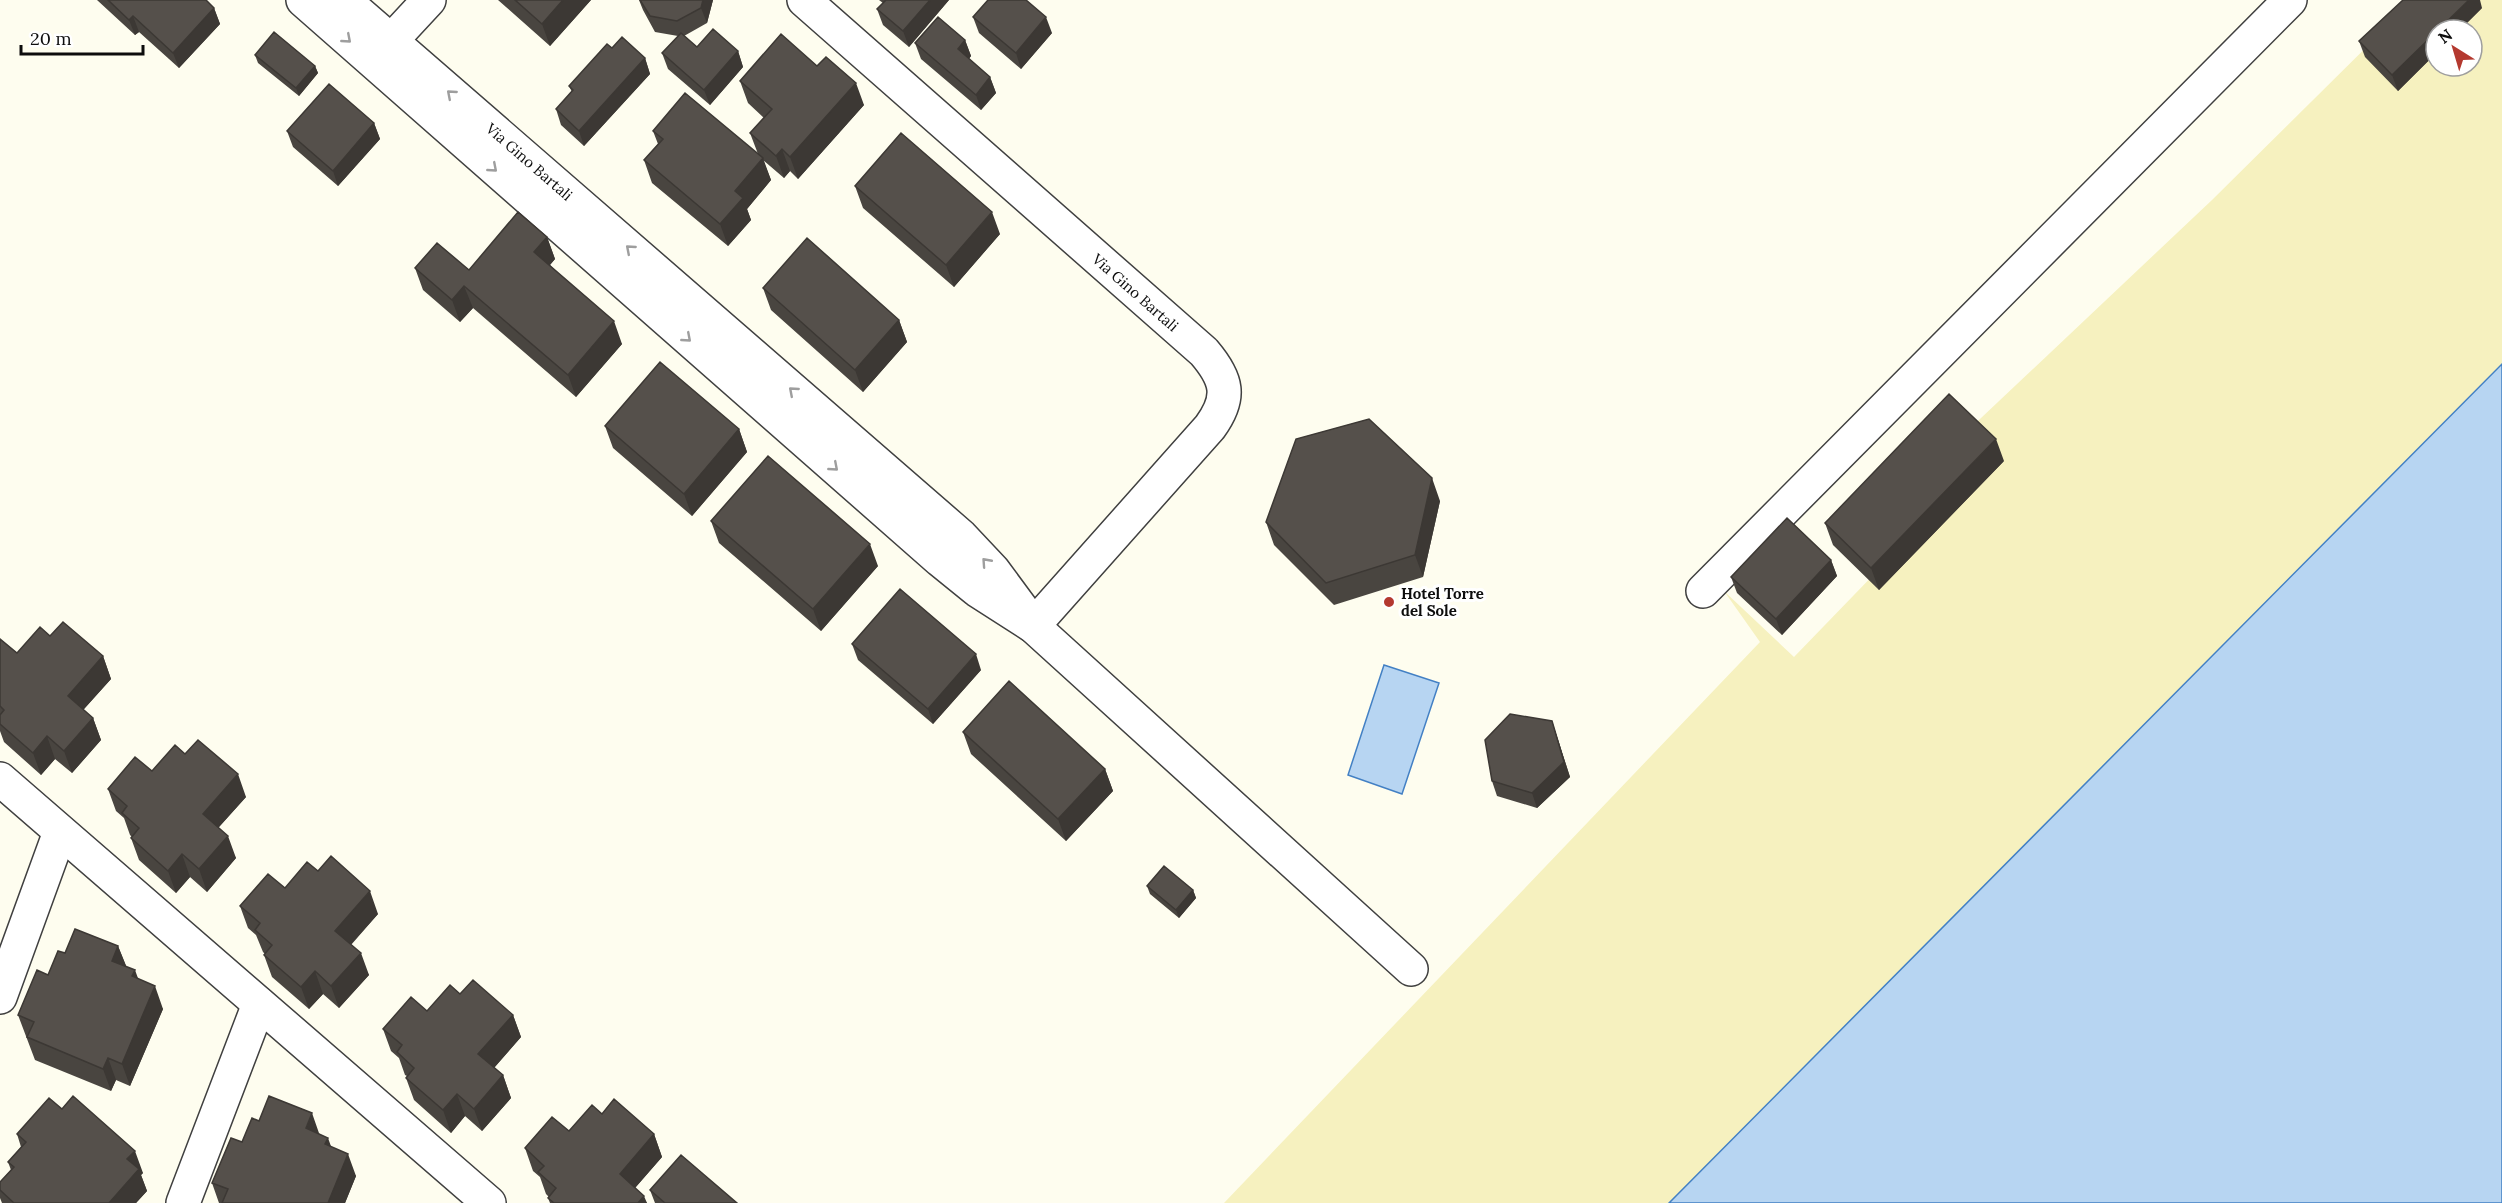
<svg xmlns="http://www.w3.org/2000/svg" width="2502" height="1203" viewBox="0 0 2502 1203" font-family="Lora,serif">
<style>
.sand{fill:#f6f1bf;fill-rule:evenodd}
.water{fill:#b7d5f2;stroke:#4380c4;stroke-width:1.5}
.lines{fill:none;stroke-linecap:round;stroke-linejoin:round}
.minor-casing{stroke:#404040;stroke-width:36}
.minor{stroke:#fff;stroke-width:33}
.wall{fill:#494540}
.shaded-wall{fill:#3c3834}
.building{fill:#55504b;stroke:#3c3834;stroke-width:1.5}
.oneway{stroke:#9e9e9e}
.poi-dot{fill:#b4392f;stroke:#fff;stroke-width:2}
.labels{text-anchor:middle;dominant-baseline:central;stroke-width:6;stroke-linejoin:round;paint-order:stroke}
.street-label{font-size:15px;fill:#0d0d0d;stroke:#fff}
.poi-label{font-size:15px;font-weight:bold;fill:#0d0d0d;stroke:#fff;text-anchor:start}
</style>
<rect width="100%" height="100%" fill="#fefdef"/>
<path class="sand" d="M 2414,0 L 2502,0 L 2502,364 L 1669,1203 L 1224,1203 L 1760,642 L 1724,591 L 1794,657 L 1912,535 L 1963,435 L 2212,200 ZM 2436,30 L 2472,30 L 2472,66 L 2436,66 Z"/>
<path class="water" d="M 2502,364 L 2502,1203 L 1669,1203 Z
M 1384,665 L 1439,683 L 1402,794 L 1348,775 Z"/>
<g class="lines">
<g class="minor-casing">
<g id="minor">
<path d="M 303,0 L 940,560 L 977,590 L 1033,626 L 1411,969"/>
<path id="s1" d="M 344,0 L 961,536 L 993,570 L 1024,612"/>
<path id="s2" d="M 804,0 L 1204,352 C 1227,379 1232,397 1210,427 L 1033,626"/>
<path d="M 377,56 L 429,0"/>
<path d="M 1703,591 L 2290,0"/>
<path d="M 0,779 L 489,1203"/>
<path d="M 0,997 L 60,832"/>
<path d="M 183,1203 L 259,1004"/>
</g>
</g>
<use href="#minor" class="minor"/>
</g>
<path class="wall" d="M 97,0 L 206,0 L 214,8 L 220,24 L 179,68 L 139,32 L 135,35 Z
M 498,0 L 591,0 L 550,46 Z
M 639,0 L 713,0 L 707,23 L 684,36 L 697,47 L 738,51 L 743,67 L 710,105 L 668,69 L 662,53 L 678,36 L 655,32 L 643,10 Z
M 879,0 L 949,0 L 909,47 L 883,25 L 877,9 L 883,3 Z
M 2482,8 L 2398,91 L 2365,57 L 2359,41 Z
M 973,17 L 1052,33 L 1021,69 L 979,33 Z
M 965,40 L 971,56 L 969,59 L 990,77 L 996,93 L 981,110 L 921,59 L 915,43 Z
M 612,48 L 645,58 L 650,74 L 584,146 L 561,125 L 556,109 L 572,92 L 569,86 Z
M 255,55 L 315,66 L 318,73 L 299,96 L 258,63 Z
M 817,66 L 864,105 L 798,179 L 790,171 L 784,178 L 763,160 L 771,180 L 747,209 L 751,220 L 728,246 L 652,183 L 644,160 L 658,144 L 653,131 L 758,154 L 750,133 L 764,118 L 748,103 L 740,81 Z
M 374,123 L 380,139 L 338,186 L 293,147 L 287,131 Z
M 855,186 L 1000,234 L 954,287 L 863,208 Z
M 547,237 L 555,259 L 550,265 L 622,344 L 576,397 L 473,308 L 460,322 L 423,290 L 415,268 L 469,270 Z
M 763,288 L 899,320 L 907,342 L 863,392 L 771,310 Z
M 605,426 L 739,429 L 747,452 L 692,516 L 613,448 Z
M 2004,461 L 1879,590 L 1833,545 L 1825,523 Z
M 1440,501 L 1423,577 L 1334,605 L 1274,545 L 1266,522 Z
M 711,521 L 878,566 L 821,631 L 719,543 Z
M 1831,560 L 1837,576 L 1782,635 L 1737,593 L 1731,577 Z
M 50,636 L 103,656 L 111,679 L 83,710 L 93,718 L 101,740 L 72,773 L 55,759 L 41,775 L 4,742 L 0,731 L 0,639 L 17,653 Z
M 852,644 L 981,670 L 933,724 L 858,660 Z
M 1552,721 L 1570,777 L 1537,808 L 1497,796 L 1492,781 Z
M 963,732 L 1105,769 L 1113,791 L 1066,841 L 971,754 Z
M 185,754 L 246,797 L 218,828 L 236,858 L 207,892 L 190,877 L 176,893 L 139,860 L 131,838 L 132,837 L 130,835 L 124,818 L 116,811 L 108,789 L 152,771 Z
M 318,871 L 378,914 L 351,945 L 369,975 L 339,1008 L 323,994 L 309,1009 L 272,977 L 264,955 L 265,954 L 263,952 L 256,935 L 248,928 L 240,906 L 285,888 Z
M 1147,886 L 1193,890 L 1196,898 L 1179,918 L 1150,894 Z
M 118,946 L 126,966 L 163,1009 L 130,1086 L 116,1080 L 111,1091 L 35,1060 L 18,1015 L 48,975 L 65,953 Z
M 460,994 L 513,1015 L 521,1037 L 494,1068 L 503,1075 L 511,1098 L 482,1131 L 465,1116 L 451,1133 L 414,1100 L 406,1078 L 407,1076 L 405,1075 L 399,1058 L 391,1051 L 383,1029 L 427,1011 Z
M 62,1109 L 143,1173 L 141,1175 L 147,1191 L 136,1203 L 2,1203 L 0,1198 L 0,1182 L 11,1170 L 8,1162 L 21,1147 L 17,1134 Z
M 602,1114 L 654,1134 L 662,1157 L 635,1188 L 647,1203 L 550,1203 L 548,1198 L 549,1197 L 546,1194 L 540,1177 L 533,1171 L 525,1148 L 569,1131 Z
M 259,1121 L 320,1134 L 356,1176 L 345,1203 L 219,1203 L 212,1183 L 242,1142 Z
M 650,1190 L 737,1203 L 655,1203 Z"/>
<path class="shaded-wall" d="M 563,0 L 591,0 L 550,46 L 542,24 Z
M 703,0 L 713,0 L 707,23 L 701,8 Z
M 930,0 L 949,0 L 909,47 L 903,31 Z
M 2469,0 L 2480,0 L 2482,8 L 2460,30 L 2438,30 Z
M 214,8 L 220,24 L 179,68 L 173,53 Z
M 133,16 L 139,32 L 135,35 L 129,20 Z
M 1046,17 L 1052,33 L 1021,69 L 1016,53 Z
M 2436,32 L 2436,53 L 2398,91 L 2392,75 Z
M 965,40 L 971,56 L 963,65 L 958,49 Z
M 738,51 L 743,67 L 710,105 L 704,90 Z
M 645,58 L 650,74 L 584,146 L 579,131 Z
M 315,66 L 318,73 L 299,96 L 296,88 Z
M 990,77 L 996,93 L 981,110 L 976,95 Z
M 856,83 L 864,105 L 798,179 L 790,157 Z
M 374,123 L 380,139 L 338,186 L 333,171 Z
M 782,149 L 790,171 L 784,178 L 776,156 Z
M 763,158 L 771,180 L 747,209 L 751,220 L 728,246 L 720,224 L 735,191 Z
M 992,212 L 1000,234 L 954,287 L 946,265 Z
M 547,237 L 555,259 L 542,274 L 534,252 Z
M 464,286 L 473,308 L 460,322 L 452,300 Z
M 899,320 L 907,342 L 863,392 L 855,370 Z
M 614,321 L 622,344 L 576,397 L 568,375 Z
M 739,429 L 747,452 L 692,516 L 684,494 Z
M 1996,439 L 2004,461 L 1879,590 L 1871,568 Z
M 1432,478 L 1440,501 L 1423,577 L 1415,555 Z
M 870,544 L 878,566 L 821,631 L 813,609 Z
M 1831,560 L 1837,576 L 1782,635 L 1776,619 Z
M 976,654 L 981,670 L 933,724 L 928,709 Z
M 103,656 L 111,679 L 76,718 L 68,696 Z
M 93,718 L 101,740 L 72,773 L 64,751 Z
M 1552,721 L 1570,777 L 1537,808 L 1532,793 Z
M 47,736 L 55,759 L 41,775 L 33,753 Z
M 1105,769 L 1113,791 L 1066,841 L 1058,819 Z
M 238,774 L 246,797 L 211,836 L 203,814 Z
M 228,836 L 236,858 L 207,892 L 199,869 Z
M 182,854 L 190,877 L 176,893 L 168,871 Z
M 1193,890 L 1196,898 L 1179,918 L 1176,910 Z
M 370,891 L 378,914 L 343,953 L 335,931 Z
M 118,946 L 127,968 L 112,961 Z
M 361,953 L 369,975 L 339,1008 L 331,986 Z
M 135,970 L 143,992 L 132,976 Z
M 315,971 L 323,994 L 309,1009 L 301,987 Z
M 155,986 L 163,1009 L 130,1086 L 122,1064 Z
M 513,1015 L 521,1037 L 486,1077 L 478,1054 Z
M 108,1058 L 116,1080 L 111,1091 L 103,1069 Z
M 503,1075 L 511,1098 L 482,1131 L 474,1109 Z
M 457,1094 L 465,1116 L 451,1133 L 443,1110 Z
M 312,1113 L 320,1136 L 306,1128 Z
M 654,1134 L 662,1157 L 628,1196 L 620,1174 Z
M 328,1138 L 336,1160 L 325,1144 Z
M 135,1151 L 143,1173 L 141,1175 L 147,1191 L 136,1203 L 109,1203 L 127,1159 Z
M 348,1154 L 356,1176 L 345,1203 L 328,1203 Z
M 644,1196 L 647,1203 L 638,1203 Z"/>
<path class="building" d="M 108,0 L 206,0 L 214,8 L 173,53 L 133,16 L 129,20 Z
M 515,0 L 563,0 L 542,24 Z
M 640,0 L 703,0 L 701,8 L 677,21 L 650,16 Z
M 886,0 L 930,0 L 903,31 L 877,9 Z
M 988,0 L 1026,0 L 1046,17 L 1016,53 L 973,17 Z
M 2403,0 L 2469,0 L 2438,30 L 2436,30 L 2436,32 L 2392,75 L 2359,41 Z
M 938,17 L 965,40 L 958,49 L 990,77 L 976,95 L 915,43 Z
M 713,29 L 738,51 L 704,90 L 662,53 L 681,33 L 697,47 Z
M 274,32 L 315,66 L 296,88 L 255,55 Z
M 781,34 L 817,66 L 826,57 L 856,83 L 790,157 L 782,149 L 776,156 L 750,133 L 772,109 L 740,81 Z
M 622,37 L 645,58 L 579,131 L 556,109 L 573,90 L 569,86 L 607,44 L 612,48 Z
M 329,84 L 374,123 L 333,171 L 287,131 Z
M 685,93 L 763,158 L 735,191 L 743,198 L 720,224 L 644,160 L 663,139 L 653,131 Z
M 901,133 L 992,212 L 946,265 L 855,186 Z
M 518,212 L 547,237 L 534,252 L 614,321 L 568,375 L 464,286 L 452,300 L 415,268 L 437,243 L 469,270 Z
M 807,238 L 899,320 L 855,370 L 763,288 Z
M 660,362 L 739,429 L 684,494 L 605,426 Z
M 1949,394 L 1996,439 L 1871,568 L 1825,523 Z
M 1369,419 L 1432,478 L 1415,555 L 1326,583 L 1266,522 L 1296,439 Z
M 768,456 L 870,544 L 813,609 L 711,521 Z
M 1787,518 L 1831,560 L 1776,619 L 1731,577 Z
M 900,589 L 976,654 L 928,709 L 852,644 Z
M 63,622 L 103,656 L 68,696 L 93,718 L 64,751 L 47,736 L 33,753 L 0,724 L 0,715 L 4,710 L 0,706 L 0,639 L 17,653 L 40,627 L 50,636 Z
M 1009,681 L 1105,769 L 1058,819 L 963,732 Z
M 1510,714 L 1552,721 L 1564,762 L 1532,793 L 1492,781 L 1485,740 Z
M 198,740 L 238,774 L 203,814 L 228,836 L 199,869 L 182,854 L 168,871 L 131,838 L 139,828 L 122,813 L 127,806 L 108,789 L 135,757 L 152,771 L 175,745 L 185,754 Z
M 331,856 L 370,891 L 335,931 L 361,953 L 331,986 L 315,971 L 301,987 L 264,955 L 272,945 L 255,930 L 260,923 L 240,906 L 268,874 L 285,888 L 307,862 L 318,871 Z
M 1164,866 L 1193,890 L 1176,910 L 1147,886 Z
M 75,929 L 118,946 L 112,961 L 135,970 L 132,976 L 155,986 L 122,1064 L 108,1058 L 103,1069 L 27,1037 L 34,1022 L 18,1015 L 37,970 L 48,975 L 58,951 L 65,953 Z
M 473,980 L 513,1015 L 478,1054 L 503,1075 L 474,1109 L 457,1094 L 443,1110 L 406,1078 L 414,1068 L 397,1052 L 402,1045 L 383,1029 L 411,997 L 427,1011 L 450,985 L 460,994 Z
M 73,1096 L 135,1151 L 127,1159 L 139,1169 L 109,1203 L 14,1203 L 0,1190 L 0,1182 L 14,1167 L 8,1162 L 26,1142 L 17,1134 L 49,1098 L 62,1109 Z
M 269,1096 L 312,1113 L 306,1128 L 328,1138 L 325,1144 L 348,1154 L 328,1203 L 222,1203 L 228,1189 L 212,1183 L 231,1138 L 242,1142 L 252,1118 L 259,1121 Z
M 614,1099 L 654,1134 L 620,1174 L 644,1196 L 638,1203 L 554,1203 L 548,1198 L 556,1188 L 538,1172 L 544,1166 L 525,1148 L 552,1117 L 569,1131 L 592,1105 L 602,1114 Z
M 681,1155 L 737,1203 L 665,1203 L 650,1190 Z"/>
<defs><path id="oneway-chevron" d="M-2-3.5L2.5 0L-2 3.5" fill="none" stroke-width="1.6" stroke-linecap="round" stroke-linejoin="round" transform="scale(1.5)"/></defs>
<g class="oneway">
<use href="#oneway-chevron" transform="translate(347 39) rotate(41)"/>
<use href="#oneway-chevron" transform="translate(451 94) rotate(-139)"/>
<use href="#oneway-chevron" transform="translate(493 168) rotate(41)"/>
<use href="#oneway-chevron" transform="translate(630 249) rotate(-139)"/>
<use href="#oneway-chevron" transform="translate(687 338) rotate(41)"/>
<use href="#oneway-chevron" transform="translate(793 391) rotate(-139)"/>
<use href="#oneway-chevron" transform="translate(834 467) rotate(41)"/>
<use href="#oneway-chevron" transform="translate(986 562) rotate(-132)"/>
</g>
<circle class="poi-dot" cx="1389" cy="602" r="6"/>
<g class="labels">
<g class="street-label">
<text stroke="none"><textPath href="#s1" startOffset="246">Via Gino Bartali</textPath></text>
<text stroke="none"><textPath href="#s2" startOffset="442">Via Gino Bartali</textPath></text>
</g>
<g class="poi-label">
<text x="1401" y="593">Hotel Torre<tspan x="1401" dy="17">del Sole</tspan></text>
</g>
</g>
<g transform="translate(2454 48) rotate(323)"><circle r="28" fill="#ffffff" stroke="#9e9e9e" stroke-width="1.5"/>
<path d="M0-4.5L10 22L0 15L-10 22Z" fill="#b4392f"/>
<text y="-9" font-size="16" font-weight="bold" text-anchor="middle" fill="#0d0d0d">N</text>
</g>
<path d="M21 45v9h122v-9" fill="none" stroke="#0d0d0d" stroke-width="3"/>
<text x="30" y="45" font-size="18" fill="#0d0d0d" stroke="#ffffff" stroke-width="4.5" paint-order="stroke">20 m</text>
</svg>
